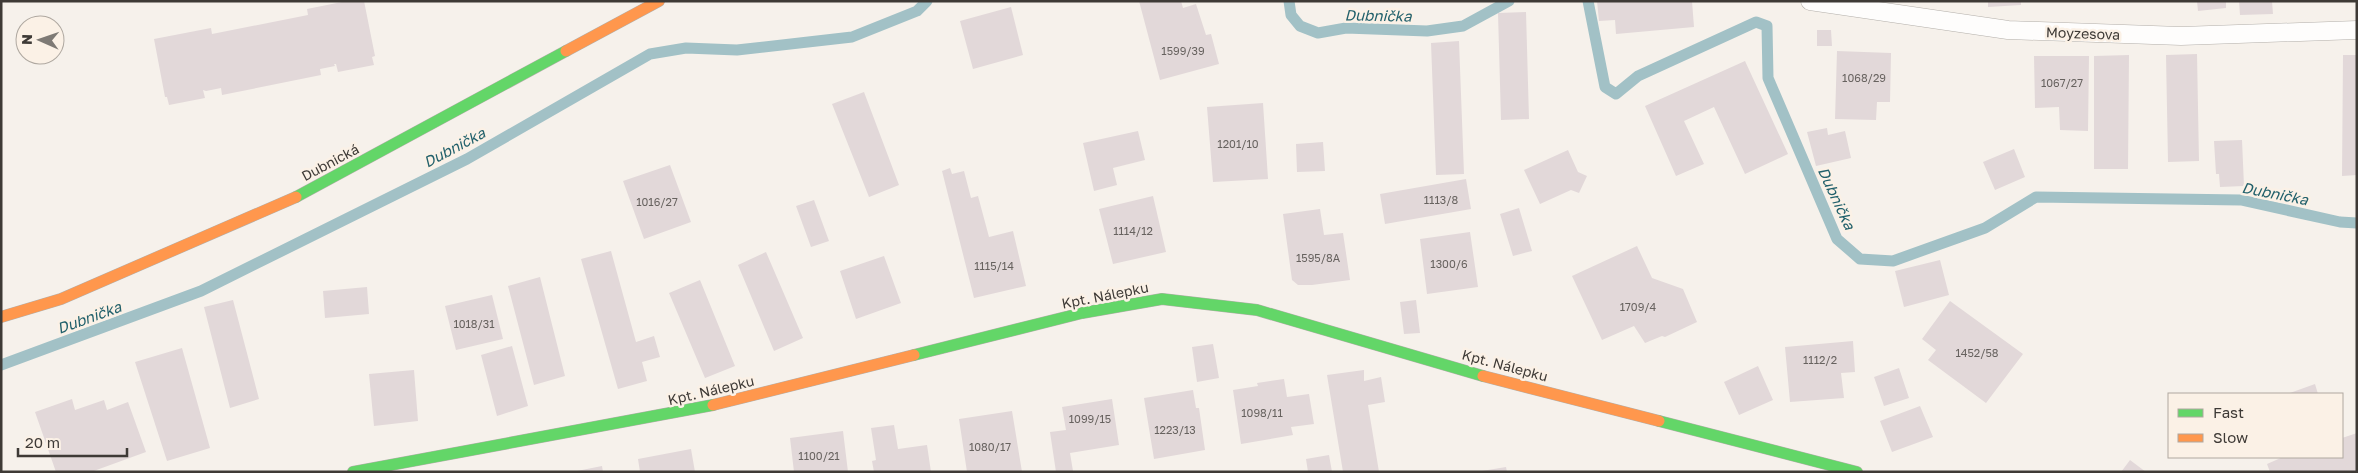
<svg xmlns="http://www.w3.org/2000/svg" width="2358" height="473" viewBox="0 0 2358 473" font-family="'Golos Text',sans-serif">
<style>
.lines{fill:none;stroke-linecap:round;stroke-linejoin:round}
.stream{stroke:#a2c1c6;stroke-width:11}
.building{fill:#e2d8d9}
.lane-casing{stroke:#b3afaa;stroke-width:19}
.fast-casing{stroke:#b3afaa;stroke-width:12}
.slow-casing{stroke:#b3afaa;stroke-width:12}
.lane{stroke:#fefdfc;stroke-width:18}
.fast{stroke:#63d668;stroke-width:11}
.slow{stroke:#ff974d;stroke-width:11}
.labels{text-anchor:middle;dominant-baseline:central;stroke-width:5;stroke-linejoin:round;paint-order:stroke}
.number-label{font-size:11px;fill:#67625f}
.street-label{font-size:14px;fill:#3e3a36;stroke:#fbf1e6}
.water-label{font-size:15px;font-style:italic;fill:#21606b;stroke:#fbf1e6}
</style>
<rect width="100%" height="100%" fill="#f6f1eb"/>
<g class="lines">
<path class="stream" d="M 1289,1 L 1291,15 L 1300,26 L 1318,33 L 1346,28 L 1427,31 L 1463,26 L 1509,1
M 1588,1 L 1605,87 L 1616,94 L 1638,76 L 1756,22 L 1767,26 L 1768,78 L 1837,239 L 1860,259 L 1893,261 L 1985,228 L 2036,197 L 2241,200 L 2340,222 L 2357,223
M 1,365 L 201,291 L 467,159 L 650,54 L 686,48 L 737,50 L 852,37 L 917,11 L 927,1"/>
</g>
<path class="building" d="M 347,1 L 364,1 L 375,56 L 372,57 L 374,65 L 338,72 L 336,64 L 334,64 L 335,66 L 320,69 L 321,75 L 222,95 L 221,88 L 206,91 L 203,90 L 205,98 L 169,105 L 167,97 L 165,97 L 154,39 L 211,28 L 212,34 L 308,15 L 307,9 Z
M 1139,1 L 1181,1 L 1183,8 L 1196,4 L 1206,35 L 1211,34 L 1219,64 L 1160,80 Z
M 1597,1 L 1692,1 L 1694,27 L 1616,34 L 1615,20 L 1599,21 Z
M 1988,1 L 2021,1 L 2021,5 L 1988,7 Z
M 2197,1 L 2226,1 L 2226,8 L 2198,11 Z
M 2239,1 L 2272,1 L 2273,14 L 2240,15 Z
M 1011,7 L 1023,55 L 973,69 L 960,21 Z
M 1526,12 L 1529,119 L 1501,120 L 1498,13 Z
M 1817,30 L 1831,30 L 1832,46 L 1817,46 Z
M 1459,41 L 1464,174 L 1436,175 L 1431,43 Z
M 1837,51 L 1891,53 L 1890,102 L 1877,102 L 1876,120 L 1835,119 Z
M 2197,54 L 2199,161 L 2168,162 L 2166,55 Z
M 2129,55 L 2128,169 L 2094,169 L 2094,56 Z
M 2343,55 L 2357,55 L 2357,175 L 2342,176 Z
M 2034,56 L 2089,56 L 2088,131 L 2060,130 L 2059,107 L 2035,108 Z
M 1745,61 L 1788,154 L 1745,174 L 1714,107 L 1684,121 L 1704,164 L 1676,176 L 1645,106 Z
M 864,92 L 899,185 L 869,197 L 832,104 Z
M 1263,103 L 1268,179 L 1213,182 L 1207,107 Z
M 1827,128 L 1828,135 L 1845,131 L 1851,158 L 1816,166 L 1807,132 Z
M 1138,131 L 1145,160 L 1113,168 L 1117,185 L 1094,191 L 1083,143 Z
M 2242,140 L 2244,186 L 2220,187 L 2219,174 L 2216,174 L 2214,141 Z
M 1323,142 L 1325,171 L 1297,172 L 1296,144 Z
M 2014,149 L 2025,177 L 1995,190 L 1983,162 Z
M 1568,150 L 1578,172 L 1587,176 L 1579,193 L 1571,190 L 1540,204 L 1524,170 Z
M 670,165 L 691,222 L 644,239 L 623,181 Z
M 950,168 L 952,174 L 964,171 L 971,198 L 978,196 L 989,237 L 1013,231 L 1026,286 L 974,298 L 942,171 Z
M 1466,179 L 1471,209 L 1385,224 L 1380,194 Z
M 1153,196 L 1166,252 L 1113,264 L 1099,209 Z
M 814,200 L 829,241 L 811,247 L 796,206 Z
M 1519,208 L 1532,251 L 1513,256 L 1500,214 Z
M 1320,209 L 1324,235 L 1343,233 L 1350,280 L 1312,285 L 1298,285 L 1292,280 L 1283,214 Z
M 1470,232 L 1478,287 L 1427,294 L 1420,239 Z
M 1637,246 L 1652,278 L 1683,289 L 1697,322 L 1665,337 L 1662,336 L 1645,343 L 1634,326 L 1602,340 L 1572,276 Z
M 611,251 L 636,342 L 654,336 L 660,357 L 642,362 L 647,381 L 618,389 L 581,259 Z
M 766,252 L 803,338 L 774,351 L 738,265 Z
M 884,256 L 901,303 L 856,319 L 840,271 Z
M 1940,260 L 1949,295 L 1904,307 L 1895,271 Z
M 540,277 L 565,376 L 534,385 L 508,286 Z
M 700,280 L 735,366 L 705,378 L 669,293 Z
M 367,287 L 369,314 L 325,318 L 323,291 Z
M 492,295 L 503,339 L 456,350 L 445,306 Z
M 233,300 L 259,399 L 230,408 L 204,307 Z
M 1416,300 L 1420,333 L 1404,334 L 1400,302 Z
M 1950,301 L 2023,354 L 1986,403 L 1928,360 L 1936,350 L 1922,339 Z
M 1853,341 L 1855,372 L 1841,373 L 1844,398 L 1790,402 L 1785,347 Z
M 1213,344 L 1219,378 L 1197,382 L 1192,347 Z
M 512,346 L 528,406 L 497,416 L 481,355 Z
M 182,348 L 210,448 L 167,461 L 135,362 Z
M 1758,366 L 1773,400 L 1739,415 L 1724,382 Z
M 1899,368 L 1909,398 L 1884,406 L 1874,377 Z
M 414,370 L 418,421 L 374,426 L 369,374 Z
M 1364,370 L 1364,381 L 1381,377 L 1385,402 L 1368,405 L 1379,472 L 1343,472 L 1327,375 Z
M 1284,379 L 1287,397 L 1309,394 L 1314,424 L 1291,427 L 1293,435 L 1241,444 L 1233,390 L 1258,386 L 1257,383 Z
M 2315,384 L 2318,394 L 2287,394 Z
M 1193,390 L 1196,408 L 1199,408 L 1205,450 L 1154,459 L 1144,398 Z
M 72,399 L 75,410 L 104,400 L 107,410 L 128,402 L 146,452 L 91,472 L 56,472 L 35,412 Z
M 1112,399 L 1119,445 L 1070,453 L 1073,471 L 1056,472 L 1050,432 L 1066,430 L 1062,407 Z
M 1920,406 L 1933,437 L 1892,452 L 1880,421 Z
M 1012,411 L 1022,472 L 967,472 L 959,419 Z
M 894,425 L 898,449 L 927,445 L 931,472 L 874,472 L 872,461 L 876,460 L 871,428 Z
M 843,431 L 848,472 L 794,472 L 790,438 Z
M 2357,433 L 2357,472 L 2270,472 L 2267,464 L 2283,457 L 2342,457 L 2342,438 Z
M 691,449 L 695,472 L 640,472 L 638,459 Z
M 1329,455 L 1332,472 L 1308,472 L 1306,459 Z
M 2130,460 L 2146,472 L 2121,472 Z
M 602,466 L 603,472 L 577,472 L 577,471 Z
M 1506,467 L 1507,472 L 1482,472 L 1482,471 Z"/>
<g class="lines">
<g class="lane-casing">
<path id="lane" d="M 1810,1 L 2008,30 L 2181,36 L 2357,30"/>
</g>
<g class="fast-casing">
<path id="fast" d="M 296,197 L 566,51
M 914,355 L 1082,313 L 1162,299 L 1257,310 L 1483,376
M 1659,421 L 1857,472
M 353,472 L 713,405"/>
</g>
<g class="slow-casing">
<path id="slow" d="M 566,51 L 659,1
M 1,317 L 61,299 L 296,197
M 1483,376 L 1659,421
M 713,405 L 914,355"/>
</g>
<use href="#lane" class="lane"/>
<use href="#fast" class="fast"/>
<use href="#slow" class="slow"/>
</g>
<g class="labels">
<g class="number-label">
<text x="1183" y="50">1599/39</text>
<text x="1864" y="77">1068/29</text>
<text x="2062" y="82">1067/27</text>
<text x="1238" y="143">1201/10</text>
<text x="1441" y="199">1113/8</text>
<text x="657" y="201">1016/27</text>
<text x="1133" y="230">1114/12</text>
<text x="1318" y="257">1595/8A</text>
<text x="1449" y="263">1300/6</text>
<text x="994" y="265">1115/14</text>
<text x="1638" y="306">1709/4</text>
<text x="474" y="323">1018/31</text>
<text x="1977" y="352">1452/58</text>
<text x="1820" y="359">1112/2</text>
<text x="1262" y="412">1098/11</text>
<text x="1090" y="418">1099/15</text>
<text x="1175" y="429">1223/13</text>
<text x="990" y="446">1080/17</text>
<text x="819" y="455">1100/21</text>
</g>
<g class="street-label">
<text transform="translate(2083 33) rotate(2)">Moyzesova</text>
<text transform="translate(330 162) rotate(-28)">Dubnická</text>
<text transform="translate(1105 295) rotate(-11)">Kpt. Nálepku</text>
<text transform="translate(1505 365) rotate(15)">Kpt. Nálepku</text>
<text transform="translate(711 390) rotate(-13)">Kpt. Nálepku</text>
</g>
<g class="water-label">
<text transform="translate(1378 15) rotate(1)">Dubnička</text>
<text transform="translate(454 147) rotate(-28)">Dubnička</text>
<text transform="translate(2275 193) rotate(11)">Dubnička</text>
<text transform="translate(1837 198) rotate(65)">Dubnička</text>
<text transform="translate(89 317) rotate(-20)">Dubnička</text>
</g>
</g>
<rect width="2358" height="473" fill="none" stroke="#3e3a36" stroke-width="5"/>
<rect x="2168" y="393" width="175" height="65" fill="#fbf1e6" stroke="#afa8a0"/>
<rect x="2178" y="409" width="25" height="8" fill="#63d668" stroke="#afa8a0"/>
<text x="2213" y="418" font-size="15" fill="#3e3a36">Fast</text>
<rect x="2178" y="434" width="25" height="8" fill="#ff974d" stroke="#afa8a0"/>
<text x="2213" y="443" font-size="15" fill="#3e3a36">Slow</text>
<g transform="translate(40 40) rotate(272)"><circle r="24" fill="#fbf1e6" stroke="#afa8a0"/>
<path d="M0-4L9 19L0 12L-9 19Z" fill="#7e7a75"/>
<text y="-8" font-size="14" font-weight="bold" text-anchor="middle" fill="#3e3a36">N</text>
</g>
<path d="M18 448v8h109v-8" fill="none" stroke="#3e3a36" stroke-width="2.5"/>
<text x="25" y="448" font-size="15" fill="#3e3a36" stroke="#fbf1e6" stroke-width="4" paint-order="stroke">20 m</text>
</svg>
